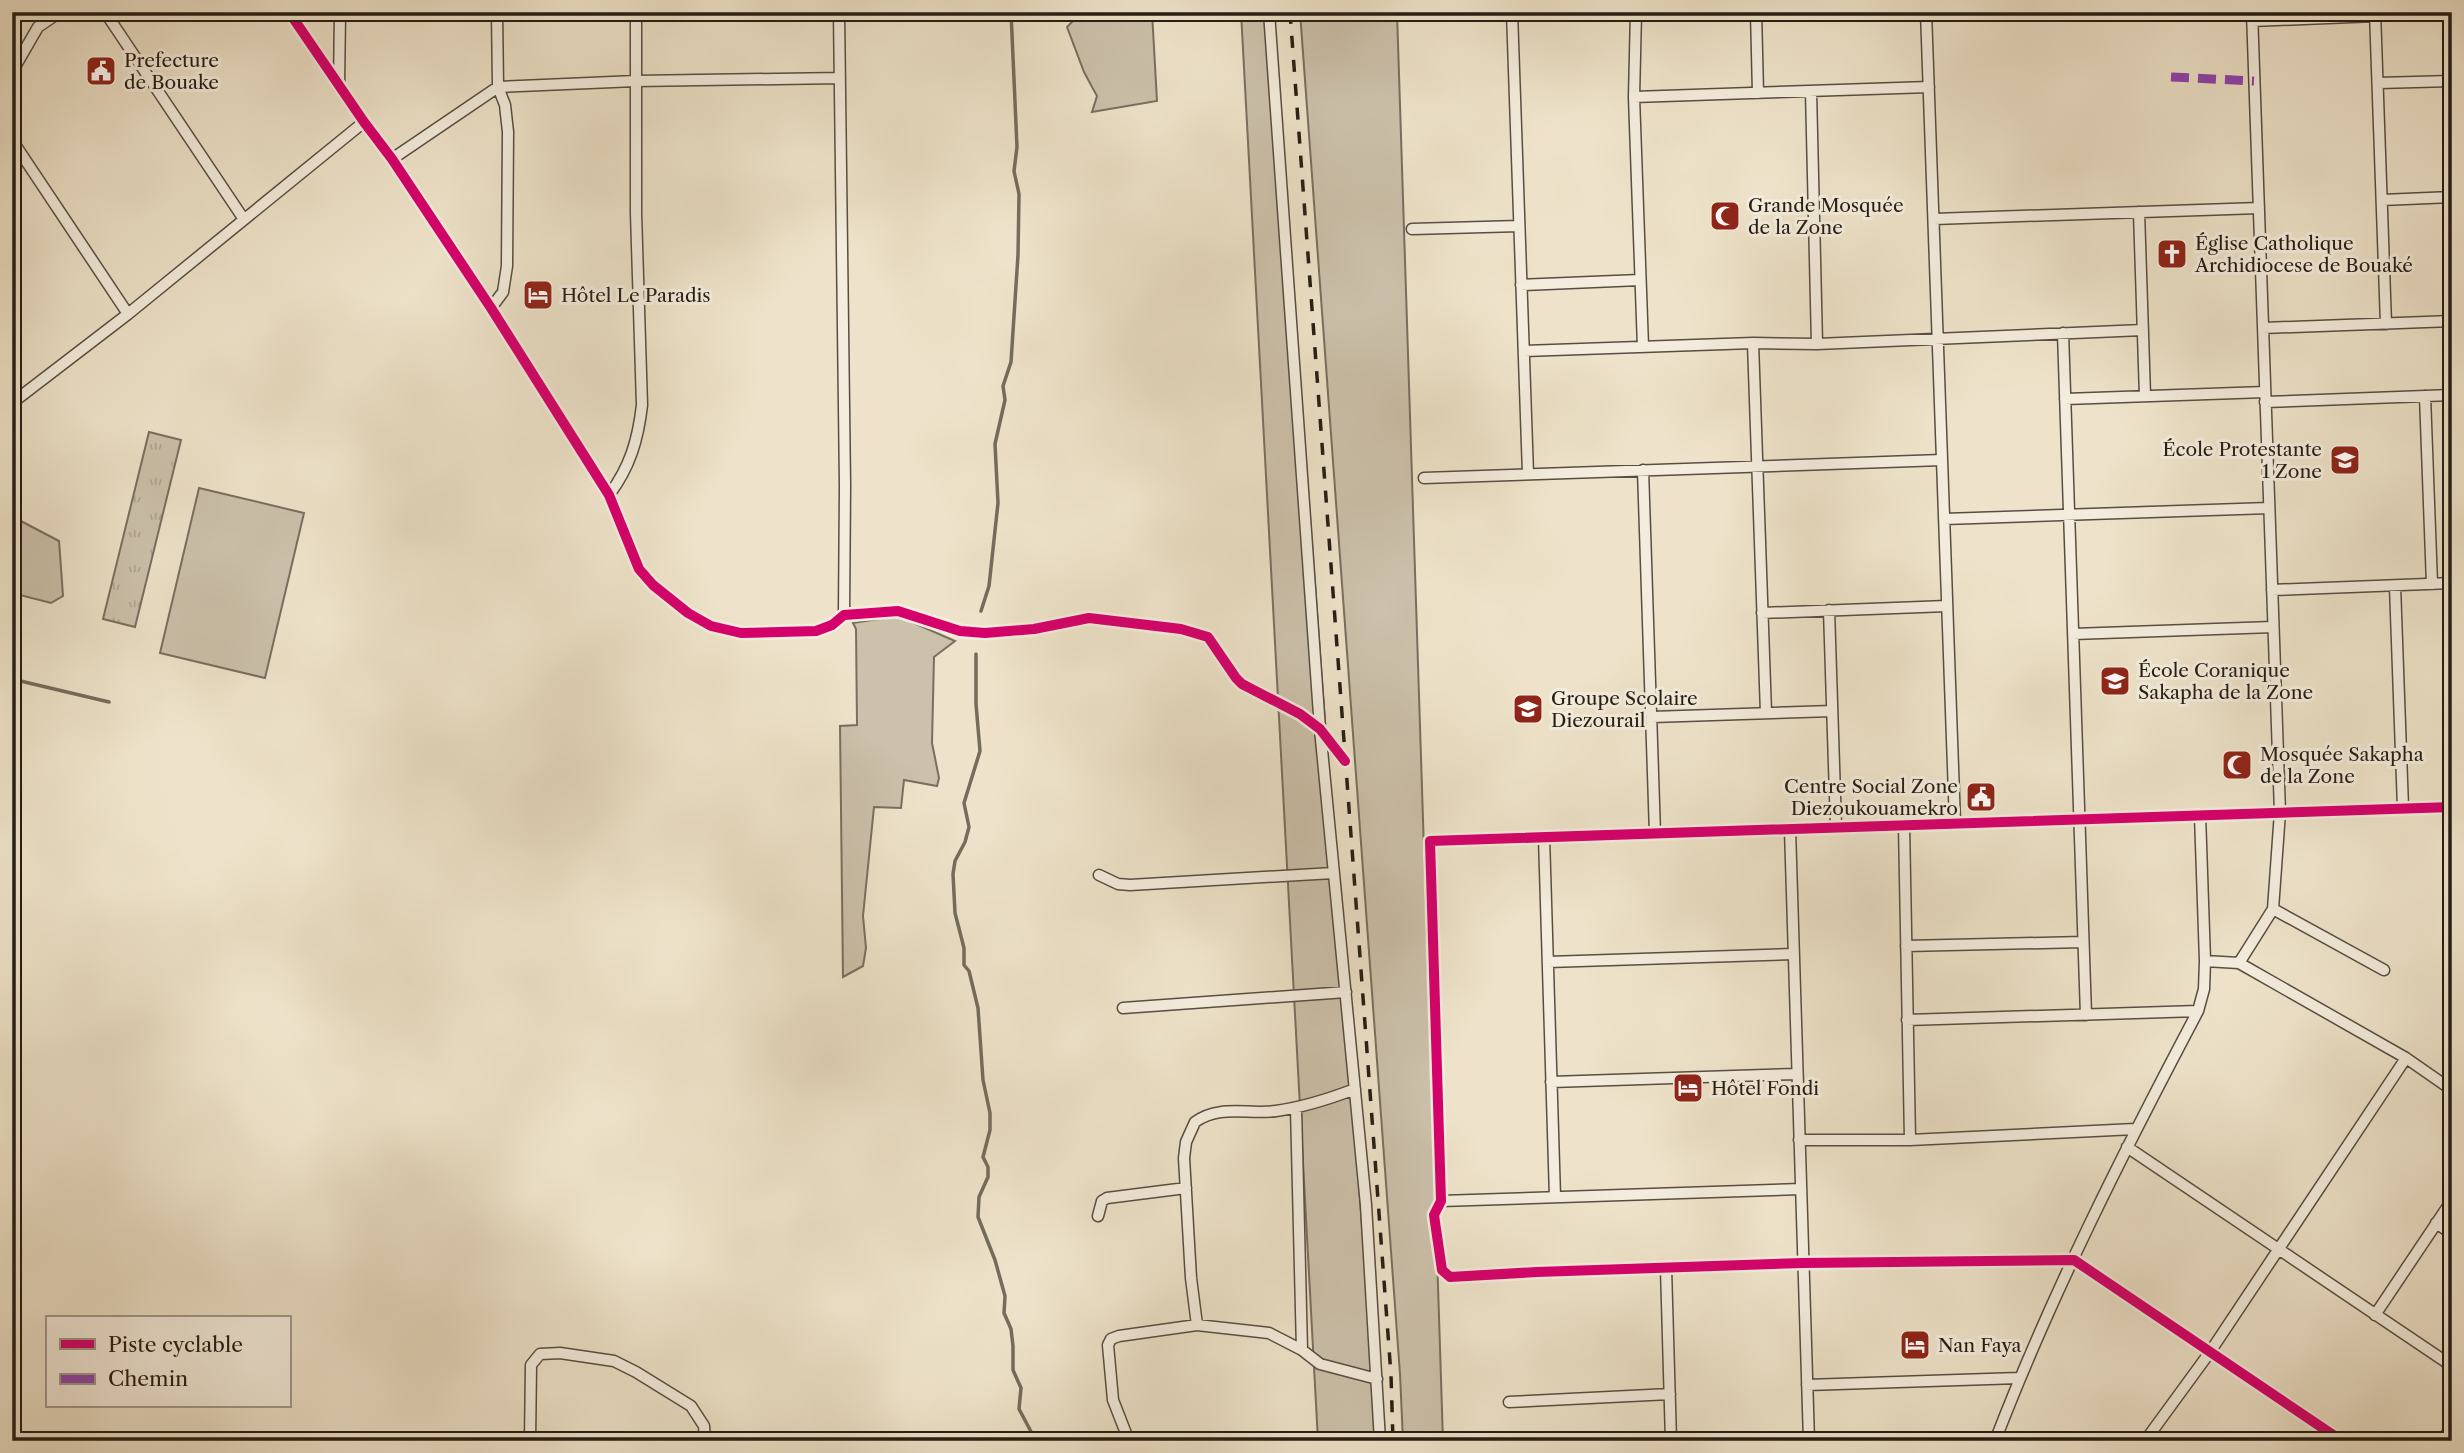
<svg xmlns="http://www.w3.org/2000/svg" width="2464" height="1453" viewBox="0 0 2464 1453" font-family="'Libre Caslon Text',serif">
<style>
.green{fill:#ccc1ab;stroke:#786f60;stroke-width:2}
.park{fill:url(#park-tufts);stroke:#786f60;stroke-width:2}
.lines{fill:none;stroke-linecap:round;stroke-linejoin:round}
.stream{stroke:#756c5c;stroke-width:3.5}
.minor-casing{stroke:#574e42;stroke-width:13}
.minor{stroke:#f4eddd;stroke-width:10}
.rail{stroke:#251d14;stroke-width:3.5;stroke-dasharray:12 12;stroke-linecap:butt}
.quiet{stroke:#8e44ad;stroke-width:9;stroke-dasharray:18 9;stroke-linecap:butt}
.cycleway-casing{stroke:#f4eddd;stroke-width:15}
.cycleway{stroke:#d6006c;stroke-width:10}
.labels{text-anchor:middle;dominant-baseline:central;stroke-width:6;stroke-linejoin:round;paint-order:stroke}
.poi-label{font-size:19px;fill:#251d14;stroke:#f4eddd;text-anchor:start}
</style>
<defs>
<pattern id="park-tufts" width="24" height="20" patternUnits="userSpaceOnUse" patternTransform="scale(1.75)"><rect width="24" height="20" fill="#ccc1ab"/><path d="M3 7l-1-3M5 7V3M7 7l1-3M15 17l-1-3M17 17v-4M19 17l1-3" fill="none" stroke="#afa592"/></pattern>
</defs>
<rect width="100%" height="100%" fill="#eee3ca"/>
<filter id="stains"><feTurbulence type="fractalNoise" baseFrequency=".00286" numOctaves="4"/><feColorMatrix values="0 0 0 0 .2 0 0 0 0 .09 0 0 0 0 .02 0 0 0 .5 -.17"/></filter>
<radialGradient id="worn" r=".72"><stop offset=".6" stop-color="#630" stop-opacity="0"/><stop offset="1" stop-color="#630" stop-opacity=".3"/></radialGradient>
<path class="green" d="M 1076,12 L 1152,12 L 1157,101 L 1092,112 L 1097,96 L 1084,72 L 1067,27 L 1077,17 Z
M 1241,12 L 1273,12 L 1373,1376 L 1376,1441 L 1318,1441 Z
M 1300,12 L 1397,12 L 1443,1441 L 1403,1441 L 1400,1374 Z
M 199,488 L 304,513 L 265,678 L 160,653 Z
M 17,519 L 59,541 L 63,596 L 51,603 L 12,593 L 12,520 Z
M 898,616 L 955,641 L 934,657 L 932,743 L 939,778 L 937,786 L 904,780 L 901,808 L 874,807 L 863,916 L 866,948 L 863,966 L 843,977 L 840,726 L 857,725 L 856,629 L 853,623 Z"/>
<path class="park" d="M 149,432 L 181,440 L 135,627 L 103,619 Z"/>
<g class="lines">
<path class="stream" d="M 981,611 L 989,586 L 998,503 L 995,444 L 1005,400 L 1003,386 L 1011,362 L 1018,255 L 1019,194 L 1014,171 L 1017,147 L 1011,12
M 976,654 L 976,704 L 980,751 L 964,803 L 969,827 L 965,842 L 955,861 L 953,874 L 955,913 L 964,948 L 964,965 L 969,971 L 978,1008 L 983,1080 L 990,1113 L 990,1130 L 983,1157 L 988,1167 L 988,1177 L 979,1197 L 978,1217 L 995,1260 L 1005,1296 L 1004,1313 L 1011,1329 L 1013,1346 L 1013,1370 L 1021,1388 L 1019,1409 L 1036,1441
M 12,679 L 109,702"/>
<g class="minor-casing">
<path id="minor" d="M 105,12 L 243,218
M 289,12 L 364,122 L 392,159 L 491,308 L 609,495 L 639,569 L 653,585 L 688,613 L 711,626 L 741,633 L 816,631 L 832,625 L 844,615 L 898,611 L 960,631 L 985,633 L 1034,629 L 1089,618 L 1181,629 L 1208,637 L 1236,678 L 1242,684 L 1300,714 L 1320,729 L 1345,761
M 839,12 L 845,485 L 844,615
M 1269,12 L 1320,729 L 1366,1205 L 1380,1441
M 1512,12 L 1528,474
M 1636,12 L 1634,97 L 1643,347
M 1756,12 L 1758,93
M 1926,12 L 1955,823
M 2252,12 L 2280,812 L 2273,909 L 2384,970
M 2375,12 L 2386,324
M 1403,15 L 1477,12
M 2252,21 L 2376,16
M 12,72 L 38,27 L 60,12
M 2378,83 L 2452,81
M 339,87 L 340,12
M 1811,91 L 1817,344
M 1634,97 L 1929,87
M 12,140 L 128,314
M 392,159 L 498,87 L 636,81 L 840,78
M 2382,200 L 2452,197
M 2139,212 L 2145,396
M 1934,219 L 2259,208
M 1412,229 L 1519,226
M 1521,285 L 1640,280
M 491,308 L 503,292 L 507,266 L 508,132 L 505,105 L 498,87 L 497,12
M 2263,328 L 2452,321
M 2063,333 L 2086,1015
M 1753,343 L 1766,713
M 1524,351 L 1753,343 L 1817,344 L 2143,330
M 2425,396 L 2432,584
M 2065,399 L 2265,392
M 2265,402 L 2452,395
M 12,403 L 128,314 L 364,122
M 1643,470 L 1655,834
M 1424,478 L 1942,460
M 609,495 C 630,467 638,440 642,405 L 636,213 L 636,12
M 1944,519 L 2269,508
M 2395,586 L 2403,808
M 2272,590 L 2452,583
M 1829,610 L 1836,827
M 1762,613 L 1947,606
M 2073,634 L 2273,627
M 1652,717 L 1832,711
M 1904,825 L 1910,1140
M 1790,829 L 1809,1441
M 1544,837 L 1555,1197
M 1099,875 L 1118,884 L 1130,885 L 1333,873
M 1906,946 L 2083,942
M 2205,961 L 2239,963 L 2406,1058 L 2452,1090
M 1548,962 L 1794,954
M 2239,963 L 2273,909
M 1123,1008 L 1346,992
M 1907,1020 L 2198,1011
M 1551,1082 L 1797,1074
M 1296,1108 L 1302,1350
M 1799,1140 L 1910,1140 L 2135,1129
M 2127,1147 L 2452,1366
M 1441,1201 L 1801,1189
M 1098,1216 L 1102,1201 L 1107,1198 L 1186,1188
M 2436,1223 L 2452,1234
M 1666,1268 L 1671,1441
M 2375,1315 L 2452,1200
M 1197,1325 L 1191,1278 L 1184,1158 L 1186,1142 L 1195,1122 C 1220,1104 1248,1115 1276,1111 C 1304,1107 1329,1099 1355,1089
M 1807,1385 L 2019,1378
M 1509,1402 L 1670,1394
M 530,1441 L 531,1365 L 540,1354 L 560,1353 L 614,1361 L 636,1372 L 691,1406 L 704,1426 L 705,1441
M 1129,1441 L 1113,1400 L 1108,1345 L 1111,1339 L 1119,1336 L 1197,1325 L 1269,1333 L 1302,1350 L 1320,1364 L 1377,1379
M 1995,1441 C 2052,1293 2124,1151 2198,1011 L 2204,989 L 2205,961 L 2200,815
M 2145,1441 L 2210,1352 L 2406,1058
M 2342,1441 L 2074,1260 L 1803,1263 L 1537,1272 L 1450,1277 L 1442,1270 L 1435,1222 L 1434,1215 L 1441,1201 L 1430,841 L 2452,807
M 2442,1441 L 2452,1426"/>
</g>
<use href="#minor" class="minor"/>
<path class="rail" d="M 1290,12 L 1391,1375 L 1393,1441"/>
<path class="quiet" d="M 2171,77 L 2254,81"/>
<g class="cycleway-casing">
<path id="cycleway" d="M 289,12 L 364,122 L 392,159 L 491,308 L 609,495 L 639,569 L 653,585 L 688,613 L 711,626 L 741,633 L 816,631 L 832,625 L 844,615 L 898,611 L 960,631 L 985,633 L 1034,629 L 1089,618 L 1181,629 L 1208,637 L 1236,678 L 1242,684 L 1300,714 L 1320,729 L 1345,761
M 2342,1441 L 2074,1260 L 1803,1263 L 1537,1272 L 1450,1277 L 1442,1270 L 1435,1222 L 1434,1215 L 1441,1201 L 1430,841 L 2452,807"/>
</g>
<use href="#cycleway" class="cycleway"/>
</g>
<defs>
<g id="civic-square" transform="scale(1.575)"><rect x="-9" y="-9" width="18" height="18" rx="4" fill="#8f2418" stroke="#f4eddd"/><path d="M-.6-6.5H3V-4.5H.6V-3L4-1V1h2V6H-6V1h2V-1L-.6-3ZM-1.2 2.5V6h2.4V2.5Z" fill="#fff"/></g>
<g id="mosque-square" transform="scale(1.575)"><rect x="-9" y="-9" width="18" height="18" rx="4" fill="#8f2418" stroke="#f4eddd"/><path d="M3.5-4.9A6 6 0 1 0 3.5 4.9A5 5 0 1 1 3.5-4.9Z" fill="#fff"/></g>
<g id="church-square" transform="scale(1.575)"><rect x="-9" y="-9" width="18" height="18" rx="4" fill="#8f2418" stroke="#f4eddd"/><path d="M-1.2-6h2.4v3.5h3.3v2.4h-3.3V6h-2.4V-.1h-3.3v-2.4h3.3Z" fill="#fff"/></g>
<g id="hotel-square" transform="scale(1.575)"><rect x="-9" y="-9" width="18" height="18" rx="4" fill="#8f2418" stroke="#f4eddd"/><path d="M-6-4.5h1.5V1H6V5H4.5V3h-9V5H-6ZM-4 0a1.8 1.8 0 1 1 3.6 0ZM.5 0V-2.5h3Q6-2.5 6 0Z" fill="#fff"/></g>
<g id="school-square" transform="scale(1.575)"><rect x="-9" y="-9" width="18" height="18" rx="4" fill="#8f2418" stroke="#f4eddd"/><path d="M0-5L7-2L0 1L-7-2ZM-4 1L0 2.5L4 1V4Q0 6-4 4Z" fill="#fff"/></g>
</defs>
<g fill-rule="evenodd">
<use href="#civic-square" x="101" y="71"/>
<use href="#mosque-square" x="1725" y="216"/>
<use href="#church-square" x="2172" y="254"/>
<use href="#hotel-square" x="538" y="295"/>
<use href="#school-square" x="2345" y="460"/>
<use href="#school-square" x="2115" y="681"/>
<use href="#school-square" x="1528" y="709"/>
<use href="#mosque-square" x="2237" y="765"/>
<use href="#civic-square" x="1981" y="797"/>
<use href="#hotel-square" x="1688" y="1088"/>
<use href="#hotel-square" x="1915" y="1345"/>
</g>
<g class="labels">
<g class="poi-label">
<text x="124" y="60">Prefecture<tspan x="124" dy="22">de Bouake</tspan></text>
<text x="1748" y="205">Grande Mosquée<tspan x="1748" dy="22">de la Zone</tspan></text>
<text x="2195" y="243">Église Catholique<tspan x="2195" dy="22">Archidiocese de Bouaké</tspan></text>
<text x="561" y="295">Hôtel Le Paradis</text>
<text x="2322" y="449" text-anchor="end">École Protestante<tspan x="2322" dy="22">1 Zone</tspan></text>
<text x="2138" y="670">École Coranique<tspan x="2138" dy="22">Sakapha de la Zone</tspan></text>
<text x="1551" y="698">Groupe Scolaire<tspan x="1551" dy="22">Diezourail</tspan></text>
<text x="2260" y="754">Mosquée Sakapha<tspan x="2260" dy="22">de la Zone</tspan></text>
<text x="1958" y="786" text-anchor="end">Centre Social Zone<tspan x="1958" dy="22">Diezoukouamekro</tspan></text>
<text x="1711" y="1088">Hôtel Fondi</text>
<text x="1938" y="1345">Nan Faya</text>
</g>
</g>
<rect width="2464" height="1453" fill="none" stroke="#eee3ca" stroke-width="42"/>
<rect x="14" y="14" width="2436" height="1425" fill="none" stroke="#251d14" stroke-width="3.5"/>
<rect x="21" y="21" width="2422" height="1411" fill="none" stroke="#251d14" stroke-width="2"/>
<rect x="46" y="1316" width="245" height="91" fill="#f4eddd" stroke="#a19a8d" stroke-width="2"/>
<rect x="60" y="1339" width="35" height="10" fill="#d6006c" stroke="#a19a8d" stroke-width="2"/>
<text x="108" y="1352" font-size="21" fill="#251d14">Piste cyclable</text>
<rect x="60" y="1374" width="35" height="10" fill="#8e44ad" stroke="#a19a8d" stroke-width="2"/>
<text x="108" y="1386" font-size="21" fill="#251d14">Chemin</text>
<rect width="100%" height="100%" filter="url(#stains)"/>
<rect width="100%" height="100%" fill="url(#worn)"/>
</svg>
